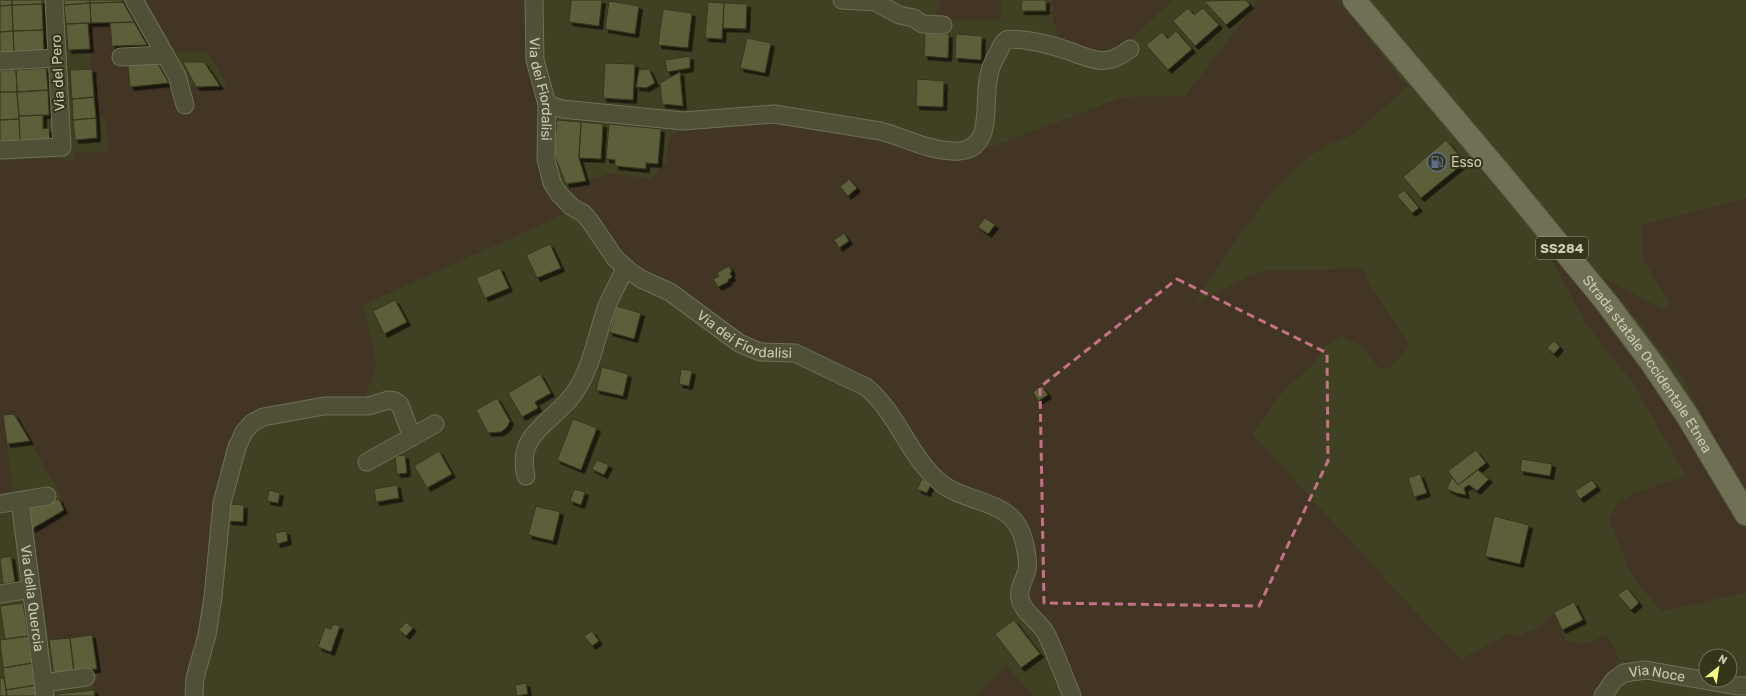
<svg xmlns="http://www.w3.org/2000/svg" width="1746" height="696" viewBox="0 0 1746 696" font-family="Rubik,sans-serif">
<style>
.green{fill:#423524}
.building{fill:#5d5e3b;stroke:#36371d;filter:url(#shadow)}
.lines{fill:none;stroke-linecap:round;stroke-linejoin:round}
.minor-casing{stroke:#6f7057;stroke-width:19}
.primary-casing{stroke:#5b5c42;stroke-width:24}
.minor{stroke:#4f5036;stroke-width:17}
.primary{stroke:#6f7054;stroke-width:22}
.marked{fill:none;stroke:#c67286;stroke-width:3;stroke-dasharray:8 5;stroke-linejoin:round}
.labels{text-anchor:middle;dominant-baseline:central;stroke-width:4;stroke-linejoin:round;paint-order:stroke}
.shield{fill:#34351b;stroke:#9c9e85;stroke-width:1}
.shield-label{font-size:13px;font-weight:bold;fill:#c9cbb2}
.street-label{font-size:14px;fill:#c9cbb2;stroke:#34351b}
.poi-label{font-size:14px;fill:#c9cbb2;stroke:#34351b;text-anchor:start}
</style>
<defs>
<filter id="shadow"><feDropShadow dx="3.5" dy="3.5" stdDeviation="0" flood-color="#0009"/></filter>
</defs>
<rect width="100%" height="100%" fill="#404122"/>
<path class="green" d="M 146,0 L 526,0 L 540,118 L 569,212 L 363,305 L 377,364 L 364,400 L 293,406 L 275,406 L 255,410 L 244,419 L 232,442 L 213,564 L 190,696 L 95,696 L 92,680 L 98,679 L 92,635 L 49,640 L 32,529 L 64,510 L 59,499 L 62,497 L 14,414 L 3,415 L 14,495 L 0,497 L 0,161 L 50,158 L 75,160 L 75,153 L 109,151 L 106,118 L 96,118 L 88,23 L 110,23 L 113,66 L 128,65 L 130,87 L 169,83 L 196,87 L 229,87 L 207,52 L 175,51 Z
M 941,0 L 1002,0 L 1000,19 L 933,20 Z
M 1052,0 L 1173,0 L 1123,47 L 1102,53 L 1059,40 L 1053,19 Z
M 1259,0 L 1338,0 L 1408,87 L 1352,135 L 1325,146 L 1301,162 L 1274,189 L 1244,229 L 1195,303 L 1250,276 L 1268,270 L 1293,271 L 1364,268 L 1370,285 L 1410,346 L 1388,369 L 1380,369 L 1361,345 L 1342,337 L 1325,346 L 1309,369 L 1287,386 L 1252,434 L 1426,623 L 1462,659 L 1510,633 L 1516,637 L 1543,625 L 1554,612 L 1562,630 L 1565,640 C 1583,644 1587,647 1603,635 C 1631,657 1613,675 1595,696 L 1079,696 L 1053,630 L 1027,598 L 1024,524 L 943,478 L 887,402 L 759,346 L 646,275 L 628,261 L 562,191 L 609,173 L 651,179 L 667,161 L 669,139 L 681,128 L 777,118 L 891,139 L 964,157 L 1123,97 L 1185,96 Z
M 1746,198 L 1746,495 L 1681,376 L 1604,278 L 1662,309 L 1671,306 L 1643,259 L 1642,225 Z
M 1545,247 L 1556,255 L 1631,348 L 1732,502 L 1746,529 L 1746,592 L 1661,612 L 1631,574 L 1609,519 L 1617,503 L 1633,494 L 1686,476 L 1632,382 L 1586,324 Z
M 1007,666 L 1033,696 L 977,696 Z"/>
<path class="building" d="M 0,0 L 12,0 L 12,5 L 0,6 Z
M 12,0 L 42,0 L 42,4 L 12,5 Z
M 64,0 L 90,0 L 90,3 L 64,5 Z
M 90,0 L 123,0 L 123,2 L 90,3 Z
M 571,0 L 602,0 L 599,26 L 569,22 Z
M 1022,0 L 1046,0 L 1046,11 L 1021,11 Z
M 1246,0 L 1250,5 L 1226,25 L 1204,1 Z
M 609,1 L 639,6 L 635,34 L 605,29 Z
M 123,2 L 134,22 L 91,23 L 90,3 Z
M 708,2 L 724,3 L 722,39 L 705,38 Z
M 90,3 L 91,23 L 66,24 L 64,5 Z
M 724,3 L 747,4 L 746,29 L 723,28 Z
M 42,4 L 43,30 L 13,31 L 12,5 Z
M 12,5 L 13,31 L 0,32 L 0,6 Z
M 1188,8 L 1194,15 L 1203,8 L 1219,25 L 1195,46 L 1173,21 Z
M 663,9 L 692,13 L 688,48 L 658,45 Z
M 134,22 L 147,45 L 112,46 L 110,23 Z
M 88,23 L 90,49 L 68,50 L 66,24 Z
M 43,30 L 44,52 L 14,53 L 13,31 Z
M 13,31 L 14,53 L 0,54 L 0,32 Z
M 1176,31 L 1192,49 L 1168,70 L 1146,45 L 1162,32 L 1168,39 Z
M 925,33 L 949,34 L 948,58 L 924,56 Z
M 956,34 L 982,36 L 981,60 L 955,58 Z
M 747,38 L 771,43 L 765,73 L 740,68 Z
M 690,56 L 690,68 L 667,72 L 665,60 Z
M 183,62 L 204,62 L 220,86 L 196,87 Z
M 605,63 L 635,64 L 633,100 L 603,98 Z
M 158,64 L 169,83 L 130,87 L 128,65 Z
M 46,68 L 48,90 L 17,92 L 16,70 Z
M 92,69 L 94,97 L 72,99 L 70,70 Z
M 649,69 L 655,83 L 646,88 L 636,87 L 639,70 Z
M 0,70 L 16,70 L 17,92 L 0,92 Z
M 680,72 L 683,106 L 662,104 L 660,83 Z
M 917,79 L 944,81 L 943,107 L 916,106 Z
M 48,90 L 49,115 L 19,116 L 17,92 Z
M 0,92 L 17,92 L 19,119 L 0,120 Z
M 94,97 L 96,118 L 73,120 L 72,99 Z
M 43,115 L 43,129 L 49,128 L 50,140 L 20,142 L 19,116 Z
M 96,118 L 97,138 L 75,140 L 73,120 Z
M 19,119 L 20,142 L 0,143 L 0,120 Z
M 557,120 L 581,122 L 579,158 L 586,181 L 566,184 L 554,154 Z
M 581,122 L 603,124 L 601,159 L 579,158 Z
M 609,124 L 661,129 L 658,164 L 646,163 L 646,169 L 615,166 L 615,160 L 606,159 Z
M 1446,140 L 1465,162 L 1421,198 L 1403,177 Z
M 849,179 L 857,188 L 848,196 L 840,187 Z
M 1404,190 L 1419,208 L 1412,213 L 1397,196 Z
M 985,218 L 995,225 L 988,234 L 978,227 Z
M 844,233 L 849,241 L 839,248 L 834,240 Z
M 550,244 L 561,268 L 537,278 L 526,255 Z
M 729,266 L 732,272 L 730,273 L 732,277 L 728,280 L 728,282 L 718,287 L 713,279 L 719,276 L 717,273 Z
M 500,268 L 509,288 L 485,298 L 476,278 Z
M 395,300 L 407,322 L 384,334 L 373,311 Z
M 616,306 L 641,313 L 634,339 L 609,332 Z
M 1554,341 L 1560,347 L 1554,354 L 1547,348 Z
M 602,367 L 628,374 L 623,396 L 596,390 Z
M 681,369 L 692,371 L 689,386 L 679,384 Z
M 540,374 L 551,393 L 535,402 L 538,408 L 522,417 L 508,393 Z
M 1042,386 L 1048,395 L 1038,401 L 1033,392 Z
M 497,398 L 510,421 L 507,427 L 501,432 L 488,433 L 476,410 Z
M 14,414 L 30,441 L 7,444 L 3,415 Z
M 573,419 L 597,428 L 581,470 L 557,460 Z
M 1476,450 L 1486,463 L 1458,485 L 1448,471 Z
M 439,451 L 452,474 L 427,488 L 414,466 Z
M 405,455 L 407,473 L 397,474 L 395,456 Z
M 1522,459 L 1552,464 L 1550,476 L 1520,471 Z
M 597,460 L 609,465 L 604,475 L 592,469 Z
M 1478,470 L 1489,479 L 1477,491 L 1469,485 L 1464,488 L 1466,495 L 1456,493 L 1447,489 L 1452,477 L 1458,485 Z
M 1420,474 L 1427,493 L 1414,497 L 1408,478 Z
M 922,479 L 931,484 L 927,493 L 917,489 Z
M 1592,480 L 1597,487 L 1580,499 L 1575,491 Z
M 397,485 L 399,498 L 376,502 L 374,489 Z
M 574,489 L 585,492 L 581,505 L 570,501 Z
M 269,490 L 280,493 L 278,503 L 267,501 Z
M 59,499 L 64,510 L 32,529 L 29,507 Z
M 229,504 L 244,505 L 243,522 L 228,521 Z
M 536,506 L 560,512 L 553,541 L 528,535 Z
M 1494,516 L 1529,525 L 1520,564 L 1485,556 Z
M 286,531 L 288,541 L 277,544 L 275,533 Z
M 11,556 L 15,582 L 3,584 L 0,558 Z
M 1627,588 L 1639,603 L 1631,610 L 1618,595 Z
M 1574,602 L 1583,620 L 1562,630 L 1554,612 Z
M 23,603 L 28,636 L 5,639 L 0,606 Z
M 1014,620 L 1040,654 L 1021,668 L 995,634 Z
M 406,622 L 413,628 L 406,636 L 399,630 Z
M 333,624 L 340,626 L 331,652 L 318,647 L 325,627 L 331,629 Z
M 592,631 L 599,641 L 592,646 L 584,636 Z
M 92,635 L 97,669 L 74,671 L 70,638 Z
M 28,636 L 32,663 L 3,668 L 0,640 Z
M 70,638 L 74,675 L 54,677 L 49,640 Z
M 32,663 L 36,685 L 6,690 L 3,668 Z
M 0,678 L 4,678 L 7,696 L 0,696 Z
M 526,683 L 528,694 L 517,696 L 515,685 Z
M 36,685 L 37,696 L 7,696 L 6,690 Z
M 94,690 L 95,696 L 57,696 L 57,694 Z"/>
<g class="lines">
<g class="minor-casing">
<g id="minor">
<path d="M 134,0 L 177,76 L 185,105"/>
<path id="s1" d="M 534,0 L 535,60 L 547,104 L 546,159 L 552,183 L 559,194 L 572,207 L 583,213 L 590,221 L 615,258 L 628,270 L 641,279 L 670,292 L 739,343 L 760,352 L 795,353 L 866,387 C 898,413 909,458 942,484 C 965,502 1005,500 1019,528 C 1024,537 1029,560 1027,570 C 1025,579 1018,588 1020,598 C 1022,612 1039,621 1045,632 C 1049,638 1051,645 1054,651 C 1060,666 1066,681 1072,696"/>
<path d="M 842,0 L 875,2 L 899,15 L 914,18 L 922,24 L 943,25"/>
<path d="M 121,57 L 165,55"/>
<path d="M 0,61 L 57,58"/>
<path d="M 547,104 L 562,109 L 683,121 L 774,114 L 880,131 C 904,137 926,150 952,151 C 995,154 983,107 988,81 C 989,72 993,61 998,53 C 1000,49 1002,43 1006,40 C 1011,38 1019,40 1024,40 C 1038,42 1052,45 1066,50 C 1093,59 1104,69 1130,49"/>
<path d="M 0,150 L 62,147 L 54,0"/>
<path d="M 367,462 L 435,424"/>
<path d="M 526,476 C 515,432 555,422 575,392 C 592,367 596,337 606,309 C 611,294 620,282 625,267"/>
<path id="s2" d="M 20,501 L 45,696"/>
<path d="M 0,504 L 47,496"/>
<path d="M 0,594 L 31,589"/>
<path d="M 44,683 L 86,677"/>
<path d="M 194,696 L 195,678 L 207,635 L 213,597 L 222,503 L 237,447 L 244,432 L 252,423 L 263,417 L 324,406 L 369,406 L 388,400 L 395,401 L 400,405 L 412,437"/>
<path id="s3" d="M 1603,696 L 1614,680 L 1624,673 L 1646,670 L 1737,686 L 1746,686"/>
</g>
</g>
<g class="primary-casing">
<g id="primary">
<path id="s4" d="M 1354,0 L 1506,180 L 1606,302 L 1651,362 L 1688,417 L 1746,514"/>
</g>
</g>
<use href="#minor" class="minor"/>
<use href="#primary" class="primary"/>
</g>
<path class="marked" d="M 1177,279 L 1327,353 L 1328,461 L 1259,606 L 1044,603 L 1040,387 Z"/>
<defs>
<g id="fuel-ring" transform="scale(1)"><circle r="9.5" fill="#34351b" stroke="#5c6f8a" stroke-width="1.5"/><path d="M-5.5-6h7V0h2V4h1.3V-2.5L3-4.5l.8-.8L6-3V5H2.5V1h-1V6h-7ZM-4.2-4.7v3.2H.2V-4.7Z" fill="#5c6f8a"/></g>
</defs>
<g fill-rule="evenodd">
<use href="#fuel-ring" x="1437" y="162"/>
</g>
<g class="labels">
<rect class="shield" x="1536" y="237" width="52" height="22" rx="3"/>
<g class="shield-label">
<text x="1562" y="248">SS284</text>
</g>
<g class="street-label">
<text transform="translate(58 73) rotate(-93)">Via del Pero</text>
<text stroke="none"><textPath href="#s1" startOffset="90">Via dei Fiordalisi</textPath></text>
<text stroke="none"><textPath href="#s1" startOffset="438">Via dei Fiordalisi</textPath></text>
<text stroke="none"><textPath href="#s4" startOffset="468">Strada statale Occidentale Etnea</textPath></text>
<text stroke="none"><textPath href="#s2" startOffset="98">Via della Quercia</textPath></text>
<text stroke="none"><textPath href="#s3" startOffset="65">Via Noce</textPath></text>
</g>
<g class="poi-label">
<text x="1451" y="162">Esso</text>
</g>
</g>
<g transform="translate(1718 668) rotate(30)"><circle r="19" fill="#34351b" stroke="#707157"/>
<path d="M0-3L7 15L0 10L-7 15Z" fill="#f7ff83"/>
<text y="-6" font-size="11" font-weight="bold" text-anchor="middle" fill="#c9cbb2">N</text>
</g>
</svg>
